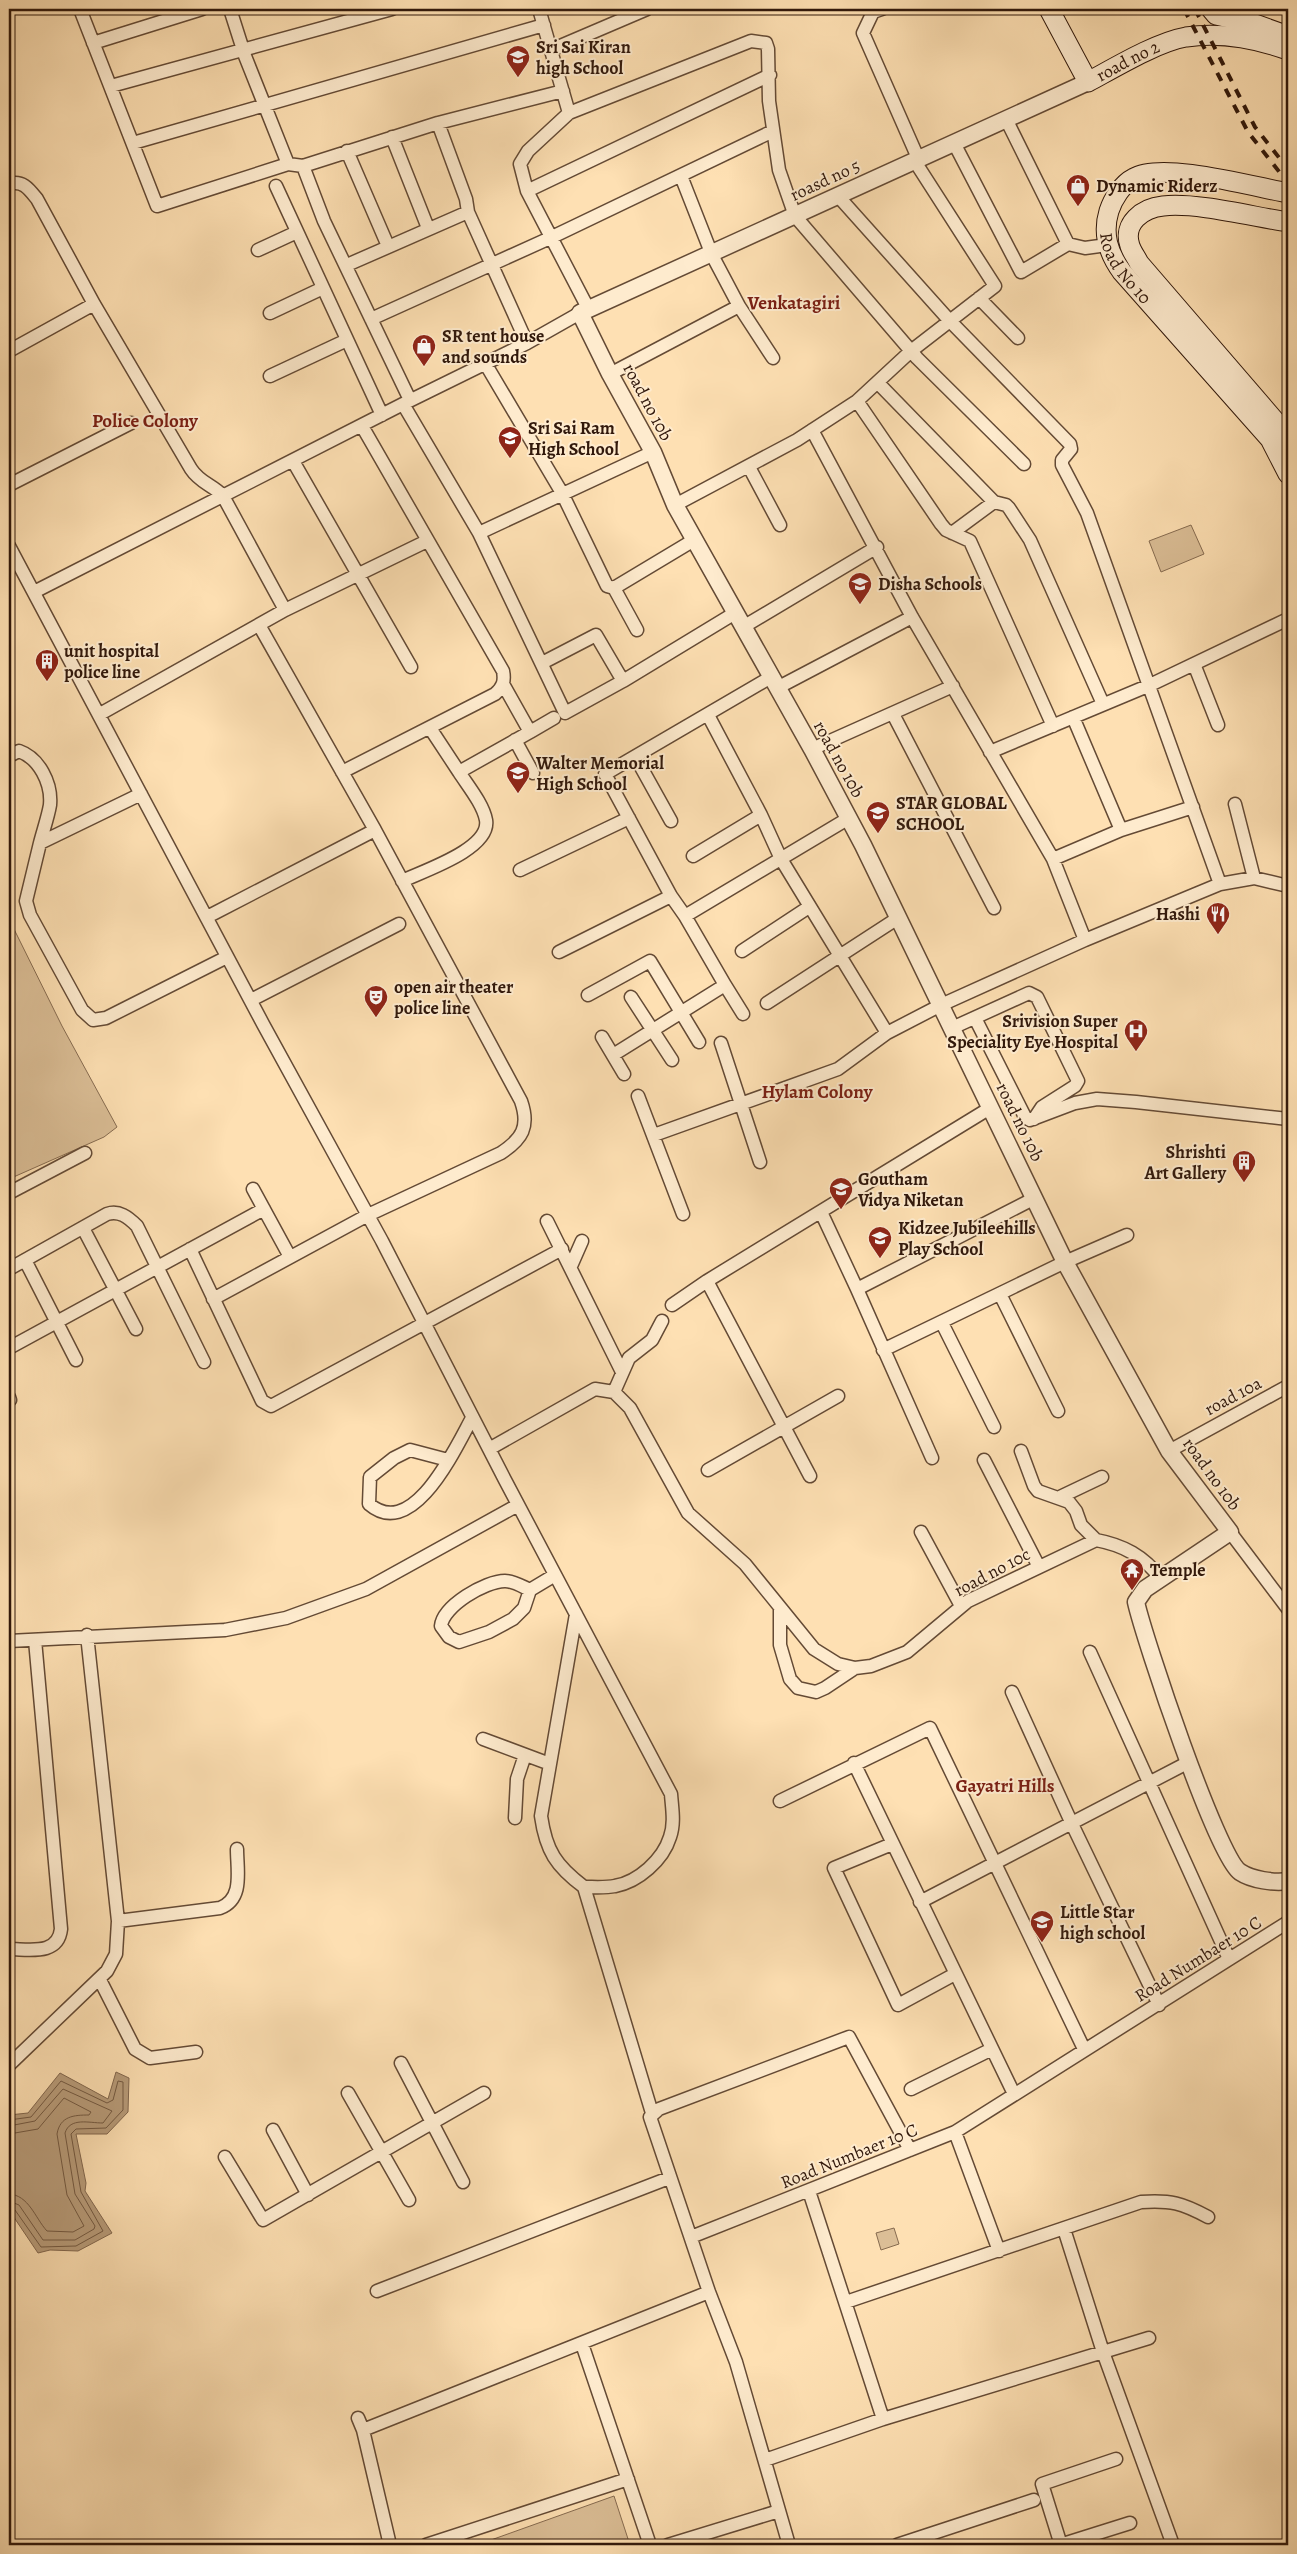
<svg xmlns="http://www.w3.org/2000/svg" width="1297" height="2554" viewBox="0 0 1297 2554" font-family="Alegreya,serif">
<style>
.green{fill:#dbbe96;stroke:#866b50}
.water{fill:#b89c7a;stroke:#82674e}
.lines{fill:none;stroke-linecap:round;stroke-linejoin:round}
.shore{stroke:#745a42;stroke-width:1}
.minor-casing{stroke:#644a35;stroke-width:15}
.tertiary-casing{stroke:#644a35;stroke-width:19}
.secondary-casing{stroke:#31180b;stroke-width:21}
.minor{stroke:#feebce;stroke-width:12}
.tertiary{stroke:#feebce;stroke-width:16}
.secondary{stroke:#feebce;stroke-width:19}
.rail{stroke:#31180b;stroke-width:4;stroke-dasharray:9 9;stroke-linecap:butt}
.labels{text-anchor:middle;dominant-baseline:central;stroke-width:4;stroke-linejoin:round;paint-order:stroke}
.poi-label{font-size:18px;font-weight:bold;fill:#31180b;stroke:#feebce;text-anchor:start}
.street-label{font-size:18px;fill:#31180b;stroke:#feebce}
.neighbourhood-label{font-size:19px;font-weight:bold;fill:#7a1f14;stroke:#feebce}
</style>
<rect width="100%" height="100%" fill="#fee0b3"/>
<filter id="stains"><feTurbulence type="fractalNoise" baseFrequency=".004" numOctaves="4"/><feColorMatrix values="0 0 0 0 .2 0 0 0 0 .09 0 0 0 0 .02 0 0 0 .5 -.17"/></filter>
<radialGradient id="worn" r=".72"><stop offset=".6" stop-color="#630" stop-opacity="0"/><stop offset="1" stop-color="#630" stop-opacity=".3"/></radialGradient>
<path class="green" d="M 1191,525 L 1204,554 L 1161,572 L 1149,541 Z
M 9,919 L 62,1026 L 117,1127 L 104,1137 L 9,1179 Z
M 894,2228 L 899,2244 L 881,2250 L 876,2233 Z
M 614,2496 L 630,2545 L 477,2545 Z"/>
<path class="water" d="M 116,2072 L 129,2078 L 128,2112 L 107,2134 L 76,2134 L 86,2183 L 85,2191 L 112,2233 L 78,2251 L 50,2250 L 38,2253 L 9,2210 L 9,2115 L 28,2113 L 60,2073 L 108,2099 Z"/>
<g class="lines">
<path class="shore" d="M 9,2120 L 31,2117 L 61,2081 L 107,2103 L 113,2100 L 118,2081 L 123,2082 L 123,2110 L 106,2128 L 76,2129 L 71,2134 L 81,2192 L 103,2231 L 76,2246 L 41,2247 L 15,2210 L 9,2208
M 9,2126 L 35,2121 L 63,2089 L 112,2111 L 103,2123 C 89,2123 70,2117 65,2133 L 75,2194 L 95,2226 L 94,2229 L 75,2240 L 43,2240 L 19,2205 L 9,2201
M 9,2134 L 38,2129 L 64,2098 L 91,2112 L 89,2115 C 74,2115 60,2116 57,2134 L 67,2195 L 84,2226 L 73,2232 L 47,2231 C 35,2218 29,2195 9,2194"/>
<g class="minor-casing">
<path id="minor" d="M 80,9 L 157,206 L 288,164
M 230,9 L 245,56 L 288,164 L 303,166 L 438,123 L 563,91
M 539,9 L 569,113
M 882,9 L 873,12 L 863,33 L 918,158
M 93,43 L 202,9
M 551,50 L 647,9
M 111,86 L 392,9
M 1007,121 L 1068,244 L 1085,248 L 1107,245
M 438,123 L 466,199 L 468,212 L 527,343
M 392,137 L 428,228
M 133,143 L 544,25
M 954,143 L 1021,272 L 1068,244
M 347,151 L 388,246
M 303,166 L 324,221 L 410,400
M 681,176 L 712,255 L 739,306 L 773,358
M 9,184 C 23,180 29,189 37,199 L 94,304 L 191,469 C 200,483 213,485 223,496 L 285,610
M 276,186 L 382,415
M 527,191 L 770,75
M 838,196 L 949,320 L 1070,444 L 1071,449 L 1062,460 L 1062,465 L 1087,513 L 1220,884
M 258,250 L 297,232
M 347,265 L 468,212
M 979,298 L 1018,338
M 589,310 L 527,191 L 520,164 L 528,151 L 569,113 L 751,41 L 766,43 L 768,49 L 769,101 L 779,170 L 795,216 L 917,358 L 1024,464
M 270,313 L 323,288
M 371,319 L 550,238 L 773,131
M 9,351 L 94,304
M 485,363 L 562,493 L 607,586 L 614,588 L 637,630
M 610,374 L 739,306
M 270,376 L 347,340
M 878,383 L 994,502 L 1006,505 L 1009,508 L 1030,540 L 1103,704
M 857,401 L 941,524 L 946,530 L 970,541 L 1053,726
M 403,404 L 479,533 L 565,713 L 623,681 L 735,613
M 812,430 L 912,617 L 1053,859 L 1085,940
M 293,461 L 411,667
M 749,467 L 780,525
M 9,485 L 131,423
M 675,505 L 797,440 L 857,401 L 911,351 L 995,286 L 914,160
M 479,533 L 653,452
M 952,533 L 994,502
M 9,546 L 263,1024 L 382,1241 L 505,1480 L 671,1794 C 672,1808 675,1823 670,1837 C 663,1860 638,1882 615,1886 C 605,1888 594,1887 584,1887 L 652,2113
M 614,588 L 694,540
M 34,592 L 403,404 L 527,343 L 580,313
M 259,625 L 375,830
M 743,627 L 877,547
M 542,663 L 596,635 L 623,681
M 1194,664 L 1218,725
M 777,688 L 912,617
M 100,714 L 285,610 L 427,541
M 893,714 L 994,908
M 708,715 L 761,815 L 781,859 L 887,1033
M 1073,717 L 1121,830
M 430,728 L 459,772
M 530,732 L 554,718
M 515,740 L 533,773
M 812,749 L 953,686
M 990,752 L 1150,685 L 1288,619
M 9,756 L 19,751 C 39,758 52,783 50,805 C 48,817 43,831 40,843
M 636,758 L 671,821
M 342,772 L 495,694 C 503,687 505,681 503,671 L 362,426
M 141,794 L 40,843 L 26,901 L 30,915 L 82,1010 L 93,1020 L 106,1018 L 227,957
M 1235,804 L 1254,878
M 693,856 L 761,815
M 1053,859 L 1121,830 L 1193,807
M 520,870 L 629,818
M 402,881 C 423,871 491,849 486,820 C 483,804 468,786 459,772 L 530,732 L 503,684
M 685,916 L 849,818
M 207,917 L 375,830 L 521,1101 C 530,1127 522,1139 501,1153 L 368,1215 L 213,1299
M 742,951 L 809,907
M 559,952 L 671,896
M 725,985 L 743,1014
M 588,995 L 650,961 L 699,1042
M 631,997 L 672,1060
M 251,1000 L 399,924
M 767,1003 L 898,918
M 975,1018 L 1025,1117 L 1030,1120 L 1075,1103 L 1097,1099 L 1136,1102 L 1288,1119
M 952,1028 L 1029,993 L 1037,997 L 1078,1081 L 1075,1086 L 1042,1107 L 1034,1119
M 602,1037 L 624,1074
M 721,1043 L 760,1162
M 613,1055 L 725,985 L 685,916 L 671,896 L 605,774 L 771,677
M 638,1096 L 683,1214
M 654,1135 L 838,1069 L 887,1033 L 941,1005 L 1085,940 L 1220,884 L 1254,878 L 1288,886
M 253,1189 L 290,1257
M 9,1193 L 85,1153
M 821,1212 L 857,1289 L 932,1458
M 547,1221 L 622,1372
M 83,1228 L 136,1329
M 190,1249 L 262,1401 L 271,1406 L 562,1249
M 25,1260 L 76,1360
M 571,1266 L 582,1241
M 9,1269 L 107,1214 C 119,1210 128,1217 137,1226 L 204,1362
M 707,1281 L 810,1476
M 857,1289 L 1035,1198
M 1000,1294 L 1058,1411
M 672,1305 L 707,1281 L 990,1108
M 942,1323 L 994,1427
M 9,1348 L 264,1209
M 883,1350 L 1065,1262 L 1127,1235
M 614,1392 L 630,1408 L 688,1513 L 745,1564 L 814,1649 L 838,1664 L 855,1668
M 9,1397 L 10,1400
M 489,1449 L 595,1389 L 614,1392 L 629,1358 L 652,1340 L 662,1321
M 1021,1451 L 1034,1486 L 1038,1491 L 1069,1502 L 1076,1511 L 1081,1525 L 1096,1540
M 1169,1451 L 1288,1386
M 448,1460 L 410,1450 L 394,1458 L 370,1477 L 369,1504 C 413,1542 456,1447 472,1418
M 984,1460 L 1039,1567
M 708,1470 L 838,1396
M 1060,1497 L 1102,1477
M 921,1532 L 961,1606
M 1230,1532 L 1288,1609
M 530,1590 C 523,1587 514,1581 505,1581 C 485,1581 443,1606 441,1626 L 449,1637 L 459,1642 L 489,1632 L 513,1619 L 524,1608 L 530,1590 L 555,1575
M 780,1608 L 780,1645 L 790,1679 L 798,1688 L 816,1692 L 825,1688 L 855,1668 L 871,1666 L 907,1652 L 968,1601 L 1096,1540 C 1123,1545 1144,1556 1161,1579
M 576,1614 L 541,1816 C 546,1851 556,1866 584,1887
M 9,1641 L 225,1630 L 286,1618 L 366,1589 L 518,1505
M 1090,1652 L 1229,1959
M 1012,1692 L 1072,1824 L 1159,2005
M 483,1739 L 550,1764
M 854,1763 L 1014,2094
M 780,1801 L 930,1728 L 1084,2049
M 515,1818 L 517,1779 L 525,1755
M 892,1844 L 834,1868 L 898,2005 L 955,1974
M 920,1902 L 1189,1762
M 118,1921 L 220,1908 C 244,1899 237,1871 237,1849
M 9,1949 C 29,1949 58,1956 61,1929 L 35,1640
M 100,1980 L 135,2049 L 150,2058 L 196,2052
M 401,2063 L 463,2182
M 9,2065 L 107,1971 L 116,1954 L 118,1921 L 87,1635
M 911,2089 L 992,2049
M 348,2093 L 409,2200
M 273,2130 L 308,2195
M 955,2132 L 999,2251
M 225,2157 L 263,2220 L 484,2093
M 809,2191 L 883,2419
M 1064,2229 L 1103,2352 L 1173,2545
M 691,2237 L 955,2132 L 1288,1922
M 377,2291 L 669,2178
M 846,2302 L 1141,2202 C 1171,2200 1182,2203 1208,2217
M 582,2344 L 650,2545
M 358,2418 L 363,2430 L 390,2545
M 363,2430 L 709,2292
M 765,2460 L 883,2419 L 1149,2338
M 426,2545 L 628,2479
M 668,2545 L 779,2511
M 789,2545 L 736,2362 L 709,2292 L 650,2117 L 659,2109 L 849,2037 L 910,2150
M 897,2545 L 1034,2500
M 1060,2545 L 1130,2523
M 1061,2545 L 1042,2484 L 1116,2459"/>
</g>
<g class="tertiary-casing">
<path id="tertiary" d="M 1088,82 L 580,313 L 610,374 L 653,452 L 675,505 L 812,749 L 863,845 L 1065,1262 L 1169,1451 L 1230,1532 L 1145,1589 L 1136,1602 C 1144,1638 1217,1857 1240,1872 C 1252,1880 1274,1883 1288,1881"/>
</g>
<g class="secondary-casing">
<g id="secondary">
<path id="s1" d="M 1049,9 L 1088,82 C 1114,68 1157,42 1186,37 C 1220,32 1257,39 1288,50"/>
<path d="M 1211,9 L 1216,15 L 1252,23 L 1288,36"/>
<path id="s2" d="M 1288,193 C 1255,187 1161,161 1134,178 C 1122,184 1113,199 1109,211 C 1102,234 1108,253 1122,272 L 1270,439 L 1288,474"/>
<path d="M 1288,222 C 1254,217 1196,202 1163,206 C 1143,208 1122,223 1130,246 C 1132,252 1136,257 1139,263 L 1288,436"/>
</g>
</g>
<use href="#minor" class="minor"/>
<use href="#tertiary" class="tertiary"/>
<use href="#secondary" class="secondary"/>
<path class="rail" d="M 1184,9 L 1248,132 L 1288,183
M 1195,9 L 1255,127 L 1288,169"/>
</g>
<defs>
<g id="university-pin" transform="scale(1.25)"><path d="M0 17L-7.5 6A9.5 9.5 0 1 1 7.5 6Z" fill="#8f2418" stroke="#feebce"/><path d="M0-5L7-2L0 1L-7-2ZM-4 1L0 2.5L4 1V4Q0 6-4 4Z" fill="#fff"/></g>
<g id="shop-pin" transform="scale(1.25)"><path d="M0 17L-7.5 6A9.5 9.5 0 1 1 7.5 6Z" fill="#8f2418" stroke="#feebce"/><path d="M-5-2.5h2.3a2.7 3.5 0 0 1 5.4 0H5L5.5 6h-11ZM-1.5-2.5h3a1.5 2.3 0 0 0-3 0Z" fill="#fff"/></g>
<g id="building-pin" transform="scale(1.25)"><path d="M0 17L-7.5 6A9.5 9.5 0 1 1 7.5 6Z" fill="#8f2418" stroke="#feebce"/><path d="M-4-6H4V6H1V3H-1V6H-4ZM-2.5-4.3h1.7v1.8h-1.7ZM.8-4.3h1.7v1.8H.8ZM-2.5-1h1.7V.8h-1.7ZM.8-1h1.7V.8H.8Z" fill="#fff"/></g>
<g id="restaurant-pin" transform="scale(1.25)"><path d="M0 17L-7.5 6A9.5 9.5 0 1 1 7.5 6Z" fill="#8f2418" stroke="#feebce"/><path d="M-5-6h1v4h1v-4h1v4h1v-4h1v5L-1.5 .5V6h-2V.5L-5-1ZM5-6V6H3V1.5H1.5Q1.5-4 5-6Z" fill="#fff"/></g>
<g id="theatre-pin" transform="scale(1.25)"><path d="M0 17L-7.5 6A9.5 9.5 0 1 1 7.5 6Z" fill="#8f2418" stroke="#feebce"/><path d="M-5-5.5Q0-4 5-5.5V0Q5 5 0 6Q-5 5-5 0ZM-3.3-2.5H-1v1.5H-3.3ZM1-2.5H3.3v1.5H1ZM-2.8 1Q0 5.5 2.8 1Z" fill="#fff"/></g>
<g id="hospital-pin" transform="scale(1.25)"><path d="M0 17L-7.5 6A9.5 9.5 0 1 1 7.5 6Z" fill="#8f2418" stroke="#feebce"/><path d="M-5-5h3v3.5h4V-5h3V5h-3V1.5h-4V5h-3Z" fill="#fff"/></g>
<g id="temple-pin" transform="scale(1.25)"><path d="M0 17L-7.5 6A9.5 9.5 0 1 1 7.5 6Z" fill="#8f2418" stroke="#feebce"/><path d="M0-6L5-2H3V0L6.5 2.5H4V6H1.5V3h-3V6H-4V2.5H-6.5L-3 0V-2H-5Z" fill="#fff"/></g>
</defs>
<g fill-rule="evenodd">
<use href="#university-pin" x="518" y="57"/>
<use href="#shop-pin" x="1078" y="186"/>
<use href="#shop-pin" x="424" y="346"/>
<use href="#university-pin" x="510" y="438"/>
<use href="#university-pin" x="860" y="584"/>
<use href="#building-pin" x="47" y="661"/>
<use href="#university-pin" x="518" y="773"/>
<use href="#university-pin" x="878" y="813"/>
<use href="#restaurant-pin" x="1218" y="914"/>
<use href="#theatre-pin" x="376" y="997"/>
<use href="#hospital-pin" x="1136" y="1031"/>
<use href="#building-pin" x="1244" y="1162"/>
<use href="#university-pin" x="841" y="1189"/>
<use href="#university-pin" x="880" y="1238"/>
<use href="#temple-pin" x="1132" y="1570"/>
<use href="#university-pin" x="1042" y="1922"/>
</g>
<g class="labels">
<g class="poi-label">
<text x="536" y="47">Sri Sai Kiran<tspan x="536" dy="21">high School</tspan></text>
<text x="1096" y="186">Dynamic Riderz</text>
<text x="442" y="336">SR tent house<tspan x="442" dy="21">and sounds</tspan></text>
<text x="528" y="428">Sri Sai Ram<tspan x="528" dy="21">High School</tspan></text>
<text x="878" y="584">Disha Schools</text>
<text x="64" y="651">unit hospital<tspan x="64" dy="21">police line</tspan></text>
<text x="536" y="763">Walter Memorial<tspan x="536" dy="21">High School</tspan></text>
<text x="896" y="803">STAR GLOBAL<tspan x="896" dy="21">SCHOOL</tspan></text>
<text x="1200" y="914" text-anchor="end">Hashi</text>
<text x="394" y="987">open air theater<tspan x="394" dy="21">police line</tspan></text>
<text x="1118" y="1021" text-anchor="end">Srivision Super<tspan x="1118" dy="21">Speciality Eye Hospital</tspan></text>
<text x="1226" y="1152" text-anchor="end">Shrishti<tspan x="1226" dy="21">Art Gallery</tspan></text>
<text x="858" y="1179">Goutham<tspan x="858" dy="21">Vidya Niketan</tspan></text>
<text x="898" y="1228">Kidzee Jubileehills<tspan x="898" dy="21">Play School</tspan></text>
<text x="1150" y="1570">Temple</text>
<text x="1060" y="1912">Little Star<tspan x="1060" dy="21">high school</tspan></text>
</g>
<g class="street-label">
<text stroke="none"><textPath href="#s1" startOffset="128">road no 2</textPath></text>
<text transform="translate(825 180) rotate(-25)">roasd no 5</text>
<text stroke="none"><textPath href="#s2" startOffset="262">Road No 10</textPath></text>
<text transform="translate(648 402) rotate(62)">road no 10b</text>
<text transform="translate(839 759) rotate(61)">road no 10b</text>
<text transform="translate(1020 1122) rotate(64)">road no 10b</text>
<text transform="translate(1233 1396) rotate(-28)">road 10a</text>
<text transform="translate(1212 1474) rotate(54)">road no 10b</text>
<text transform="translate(992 1572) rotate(-28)">road no 10c</text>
<text transform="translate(1198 1959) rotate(-32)">Road Numbaer 10 C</text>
<text transform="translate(849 2156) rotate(-22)">Road Numbaer 10 C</text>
</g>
<g class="neighbourhood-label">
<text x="794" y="303">Venkatagiri</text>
<text x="145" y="421">Police Colony</text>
<text x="817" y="1092">Hylam Colony</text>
<text x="1005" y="1786">Gayatri Hills</text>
</g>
</g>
<rect width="1297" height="2554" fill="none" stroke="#fee0b3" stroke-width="30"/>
<rect x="10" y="10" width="1277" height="2534" fill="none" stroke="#31180b" stroke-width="2.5"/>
<rect x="15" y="15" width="1267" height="2524" fill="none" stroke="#31180b"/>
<rect width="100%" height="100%" filter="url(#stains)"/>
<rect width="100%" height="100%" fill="url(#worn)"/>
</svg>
